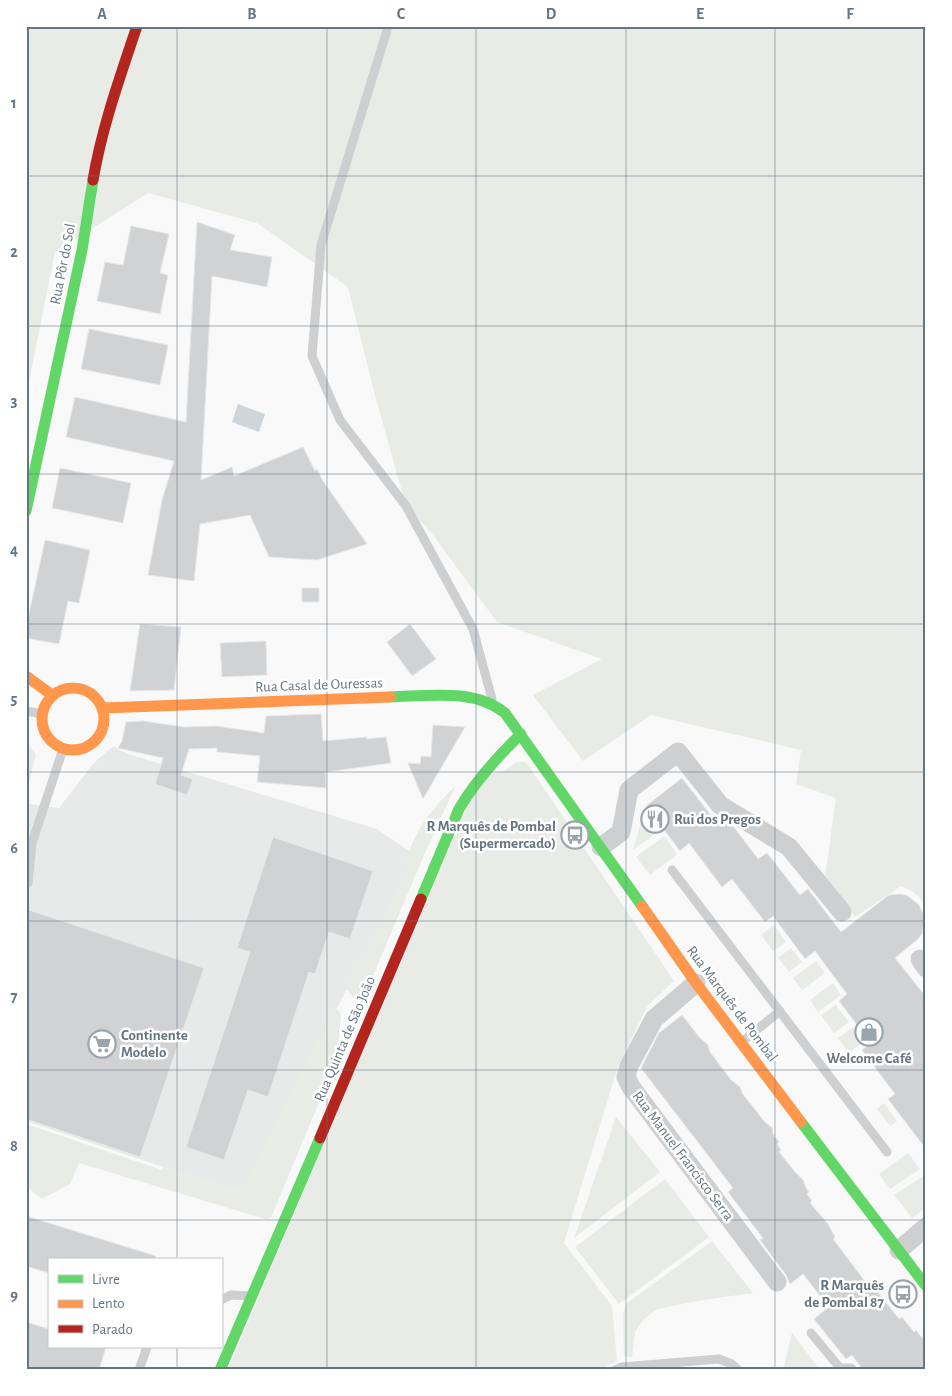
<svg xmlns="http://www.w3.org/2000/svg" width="952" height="1396" viewBox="0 0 952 1396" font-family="'Alegreya Sans',sans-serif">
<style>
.built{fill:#e8e9e9}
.green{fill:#e8ebe6}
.water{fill:#ced6d9}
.building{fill:#d0d2d3;stroke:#e8e8e8}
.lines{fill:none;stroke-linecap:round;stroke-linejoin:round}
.lane{stroke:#cecfd0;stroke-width:9}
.street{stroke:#cecfd0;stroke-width:19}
.fast{stroke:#63d668;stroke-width:11}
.slow{stroke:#ff974d;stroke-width:11}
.jam{stroke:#b3261e;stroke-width:11}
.grid{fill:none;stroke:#657683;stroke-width:1;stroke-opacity:0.55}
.labels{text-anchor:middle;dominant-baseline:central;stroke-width:5;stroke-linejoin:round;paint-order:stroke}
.street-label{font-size:15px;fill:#657683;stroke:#fff}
.poi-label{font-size:15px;font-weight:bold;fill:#657683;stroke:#fff;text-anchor:start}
.neatline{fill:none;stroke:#657683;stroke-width:2}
.grid-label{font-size:16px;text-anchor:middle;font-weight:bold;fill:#657683}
</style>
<rect width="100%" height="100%" fill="#f9f9f9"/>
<path class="built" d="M 113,746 L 128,754 L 377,829 L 409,851 L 410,868 L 241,1193 L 26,1121 L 26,803 L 59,808 L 93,764 Z"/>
<path class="green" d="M 26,26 L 926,26 L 926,905 L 914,892 L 901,886 L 855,917 L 825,877 L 836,798 L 796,784 L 801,750 L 651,715 L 583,761 L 533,695 L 602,659 L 497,622 L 430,531 L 406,506 L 375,395 L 348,287 L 257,223 L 148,193 L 55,252 L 26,397 Z
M 26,742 L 36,754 L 26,796 Z
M 516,762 L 526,762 L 674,981 L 648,1005 L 618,1066 L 564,1243 L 612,1306 L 617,1361 L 605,1367 L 604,1370 L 228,1370 L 469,802 L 490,774 L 506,770 Z
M 455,787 L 425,853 L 358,1011 L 354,998 L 345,988 L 409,868 L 404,865 C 416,830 428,812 455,787 Z
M 644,812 L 659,831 L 633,850 Z
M 664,836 L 677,854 L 650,875 L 636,857 Z
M 774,925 L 786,942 L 773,951 L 761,935 Z
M 791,948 L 802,962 L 789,972 L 778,958 Z
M 816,961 L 825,973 L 802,990 L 793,978 Z
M 833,983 L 841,995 L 818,1012 L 810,1000 Z
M 836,1005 L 849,1022 L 834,1033 L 821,1015 Z
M 333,1010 L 338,1010 L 341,1014 L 337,1059 L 271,1218 L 265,1219 L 79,1163 L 70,1184 L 42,1199 L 26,1186 L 26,1124 L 162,1170 L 163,1167 L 241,1193 Z
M 853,1027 L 863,1042 L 849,1053 L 838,1038 Z
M 884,1103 L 897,1121 L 890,1126 L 877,1109 Z
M 616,1117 L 660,1172 L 574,1238 Z
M 908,1153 L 920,1169 L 890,1189 L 879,1174 Z
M 925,1175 L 926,1208 L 912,1218 L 894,1195 Z
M 665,1179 L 709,1237 L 619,1304 L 575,1247 Z
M 712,1241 L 753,1293 L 703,1300 L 657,1309 L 644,1319 L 635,1332 L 632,1357 L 624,1356 L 623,1315 L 626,1304 Z
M 792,1333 L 820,1370 L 783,1370 Z"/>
<path class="water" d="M 238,404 L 265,414 L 259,432 L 232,422 Z"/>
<path class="building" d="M 197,222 L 235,235 L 230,250 L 272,257 L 267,287 L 212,276 L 201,480 L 232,467 L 234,476 L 303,447 L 315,471 L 317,469 L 323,481 L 367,544 L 317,560 L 269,557 L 250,515 L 200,524 L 194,581 L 148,575 L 162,500 L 174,461 L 66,437 L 75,397 L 186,422 Z
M 131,226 L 169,234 L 160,273 L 168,275 L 160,314 L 97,301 L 105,262 L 123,265 Z
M 89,329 L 168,345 L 160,385 L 81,369 Z
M 60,468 L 131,483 L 123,523 L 52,508 Z
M 45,540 L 90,550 L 79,603 L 68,601 L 59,644 L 26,638 L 26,628 Z
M 302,588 L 319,588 L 319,602 L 302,602 Z
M 140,624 L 181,627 L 174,690 L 130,691 Z
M 410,624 L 436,659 L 412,676 L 387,642 Z
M 266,641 L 267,675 L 222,677 L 220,643 Z
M 321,714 L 323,741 L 367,737 L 367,739 L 386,737 L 391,763 L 326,772 L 326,788 L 257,782 L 260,756 L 217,752 L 217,748 L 189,749 L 181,775 L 193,779 L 187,795 L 155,784 L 163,758 L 118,748 L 122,741 L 126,722 L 143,721 L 184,727 L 216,726 L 264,733 L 266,716 Z
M 433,725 L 465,727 L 423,799 L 408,763 L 420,764 L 421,756 L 431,757 Z
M 682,778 L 717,823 L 721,819 L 733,826 L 758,859 L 767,853 L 800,895 L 808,889 L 841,932 L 889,895 L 901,894 L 908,896 L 919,905 L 925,918 L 922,933 L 919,938 L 895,958 L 926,997 L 926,1149 L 888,1099 L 895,1094 L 862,1050 L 871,1043 L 839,1001 L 847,994 L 815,951 L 805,959 L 773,916 L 765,922 L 732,879 L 722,887 L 689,843 L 680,851 L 646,806 Z
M 273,837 L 373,871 L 350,939 L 329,932 L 315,974 L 309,972 L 268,1097 L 248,1090 L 224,1160 L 186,1147 L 250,952 L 237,948 Z
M 26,909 L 204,968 L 140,1157 L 26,1119 Z
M 682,1015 L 700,1038 L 708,1045 L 710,1052 L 731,1080 L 740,1087 L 742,1093 L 764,1121 L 772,1128 L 773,1134 L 779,1142 L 777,1144 L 781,1150 L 779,1152 L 795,1172 L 803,1180 L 805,1186 L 809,1192 L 807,1194 L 812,1201 L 810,1203 L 828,1224 L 835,1237 L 833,1239 L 870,1288 L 873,1286 L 899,1319 L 902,1317 L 914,1332 L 916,1330 L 926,1343 L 926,1370 L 863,1370 L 852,1355 L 846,1359 L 814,1319 L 829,1307 L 803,1274 L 790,1284 L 786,1275 L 760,1240 L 763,1238 L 728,1192 L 733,1188 L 641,1068 L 659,1033 Z
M 26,1216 L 156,1256 L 155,1260 L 49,1260 L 49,1273 L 26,1266 Z
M 26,1322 L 49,1329 L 49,1347 L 106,1347 L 99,1370 L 26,1370 Z"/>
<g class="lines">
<path class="lane" d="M 388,27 L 321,245 L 312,356 L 340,420 L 406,506 L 473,629 L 492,699
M 26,711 L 42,714
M 672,870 L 887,1152
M 28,883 L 32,843 L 63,749
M 743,1041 L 780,1011
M 221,1300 L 231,1295 L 249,1296
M 811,1333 L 840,1368 L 851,1368 L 853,1370
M 139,1370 L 147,1347
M 615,1370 L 622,1367 L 719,1359 L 732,1364 L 738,1370"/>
<path class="street" d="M 601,847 L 621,832 L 629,790 L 678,752 L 720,805 L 789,847 L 842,912
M 920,959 L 926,968
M 696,983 L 654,1019 L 629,1066 L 626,1077 L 631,1087 L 777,1282
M 899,1250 L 926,1227"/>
<path class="fast" d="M 26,511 L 82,250 L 93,180
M 390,697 C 428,696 474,688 505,713 L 642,906
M 421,899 L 459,809 C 476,780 497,757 521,734
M 801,1122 L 926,1286
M 220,1370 L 320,1138"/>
<path class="slow" d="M 26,676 L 52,695
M42 719a31 31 0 1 1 62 0a31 31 0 1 1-62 0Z
M 103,708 L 390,697
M 642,906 L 696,983 L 801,1122"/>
<path class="jam" d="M 93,180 C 102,127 120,77 137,26
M 320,1138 L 421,899"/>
</g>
<path class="grid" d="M 177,26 L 177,1260M 327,26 L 327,1370M 476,26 L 476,1370M 626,26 L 626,1370M 775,26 L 775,1370M 26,176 L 926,176M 26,326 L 926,326M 26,474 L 926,474M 26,624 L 926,624M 26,772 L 926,772M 26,921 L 926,921M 26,1070 L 926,1070M 26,1220 L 926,1220M 177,1347 L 177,1370"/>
<defs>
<g id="restaurant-ring" transform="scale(1.4375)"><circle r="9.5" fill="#fff" stroke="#99a4ac" stroke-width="1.5"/><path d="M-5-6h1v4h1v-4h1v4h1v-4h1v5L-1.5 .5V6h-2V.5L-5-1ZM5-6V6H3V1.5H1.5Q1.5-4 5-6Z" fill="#99a4ac"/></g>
<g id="bus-ring" transform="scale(1.4375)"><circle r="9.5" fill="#fff" stroke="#99a4ac" stroke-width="1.5"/><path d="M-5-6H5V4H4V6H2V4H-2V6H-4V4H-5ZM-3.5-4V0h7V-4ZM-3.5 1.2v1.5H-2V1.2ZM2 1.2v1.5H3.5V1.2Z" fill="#99a4ac"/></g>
<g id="shop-ring" transform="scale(1.4375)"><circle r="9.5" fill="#fff" stroke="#99a4ac" stroke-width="1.5"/><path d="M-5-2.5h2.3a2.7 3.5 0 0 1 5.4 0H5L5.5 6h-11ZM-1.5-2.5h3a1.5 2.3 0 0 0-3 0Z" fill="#99a4ac"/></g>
<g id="supermarket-ring" transform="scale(1.4375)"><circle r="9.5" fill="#fff" stroke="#99a4ac" stroke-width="1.5"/><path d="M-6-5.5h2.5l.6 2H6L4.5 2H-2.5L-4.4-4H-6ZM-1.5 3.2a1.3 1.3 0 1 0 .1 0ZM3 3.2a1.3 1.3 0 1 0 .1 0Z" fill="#99a4ac"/></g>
</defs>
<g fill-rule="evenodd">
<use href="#restaurant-ring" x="655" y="819"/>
<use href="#bus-ring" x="575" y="835"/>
<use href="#shop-ring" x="869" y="1032"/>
<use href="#supermarket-ring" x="102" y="1044"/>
<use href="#bus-ring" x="903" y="1294"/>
</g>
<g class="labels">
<g class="street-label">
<text transform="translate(63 264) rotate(-79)">Rua Pôr do Sol</text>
<text transform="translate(319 685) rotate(-2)">Rua Casal de Ouressas</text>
<text transform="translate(732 1004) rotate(53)">Rua Marquês de Pombal</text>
<text transform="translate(345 1039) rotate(-67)">Rua Quinta de São João</text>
<text transform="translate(683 1156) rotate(53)">Rua Manuel Francisco Serra</text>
</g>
<g class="poi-label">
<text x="674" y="819">Rui dos Pregos</text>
<text x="556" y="826" text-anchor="end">R Marquês de Pombal<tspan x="556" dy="17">(Supermercado)</tspan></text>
<text x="121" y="1035">Continente<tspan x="121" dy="17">Modelo</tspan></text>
<text x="869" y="1058" text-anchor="middle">Welcome Café</text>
<text x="884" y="1285" text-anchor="end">R Marquês<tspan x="884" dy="17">de Pombal 87</tspan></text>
</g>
</g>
<rect width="952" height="1396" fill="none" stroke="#ffffff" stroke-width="55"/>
<rect x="48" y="1258" width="175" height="90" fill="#ffffff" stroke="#c1c8cd"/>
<rect x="58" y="1275" width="25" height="8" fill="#63d668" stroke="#c1c8cd"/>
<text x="92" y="1284" font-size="15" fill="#657683">Livre</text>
<rect x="58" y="1300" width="25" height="8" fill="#ff974d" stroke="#c1c8cd"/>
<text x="92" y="1308" font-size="15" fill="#657683">Lento</text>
<rect x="58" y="1325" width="25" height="8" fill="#b3261e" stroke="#c1c8cd"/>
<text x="92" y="1334" font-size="15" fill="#657683">Parado</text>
<rect x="28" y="28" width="896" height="1340" class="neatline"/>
<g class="grid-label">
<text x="102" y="19">A</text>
<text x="252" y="19">B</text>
<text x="401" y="19">C</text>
<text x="551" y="19">D</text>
<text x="700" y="19">E</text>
<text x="850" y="19">F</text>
<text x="14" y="108">1</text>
<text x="14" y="257">2</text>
<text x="14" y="406">3</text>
<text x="14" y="555">4</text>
<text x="14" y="704">5</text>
<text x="14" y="853">6</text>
<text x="14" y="1002">7</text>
<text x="14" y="1151">8</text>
<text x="14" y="1300">9</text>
</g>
</svg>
